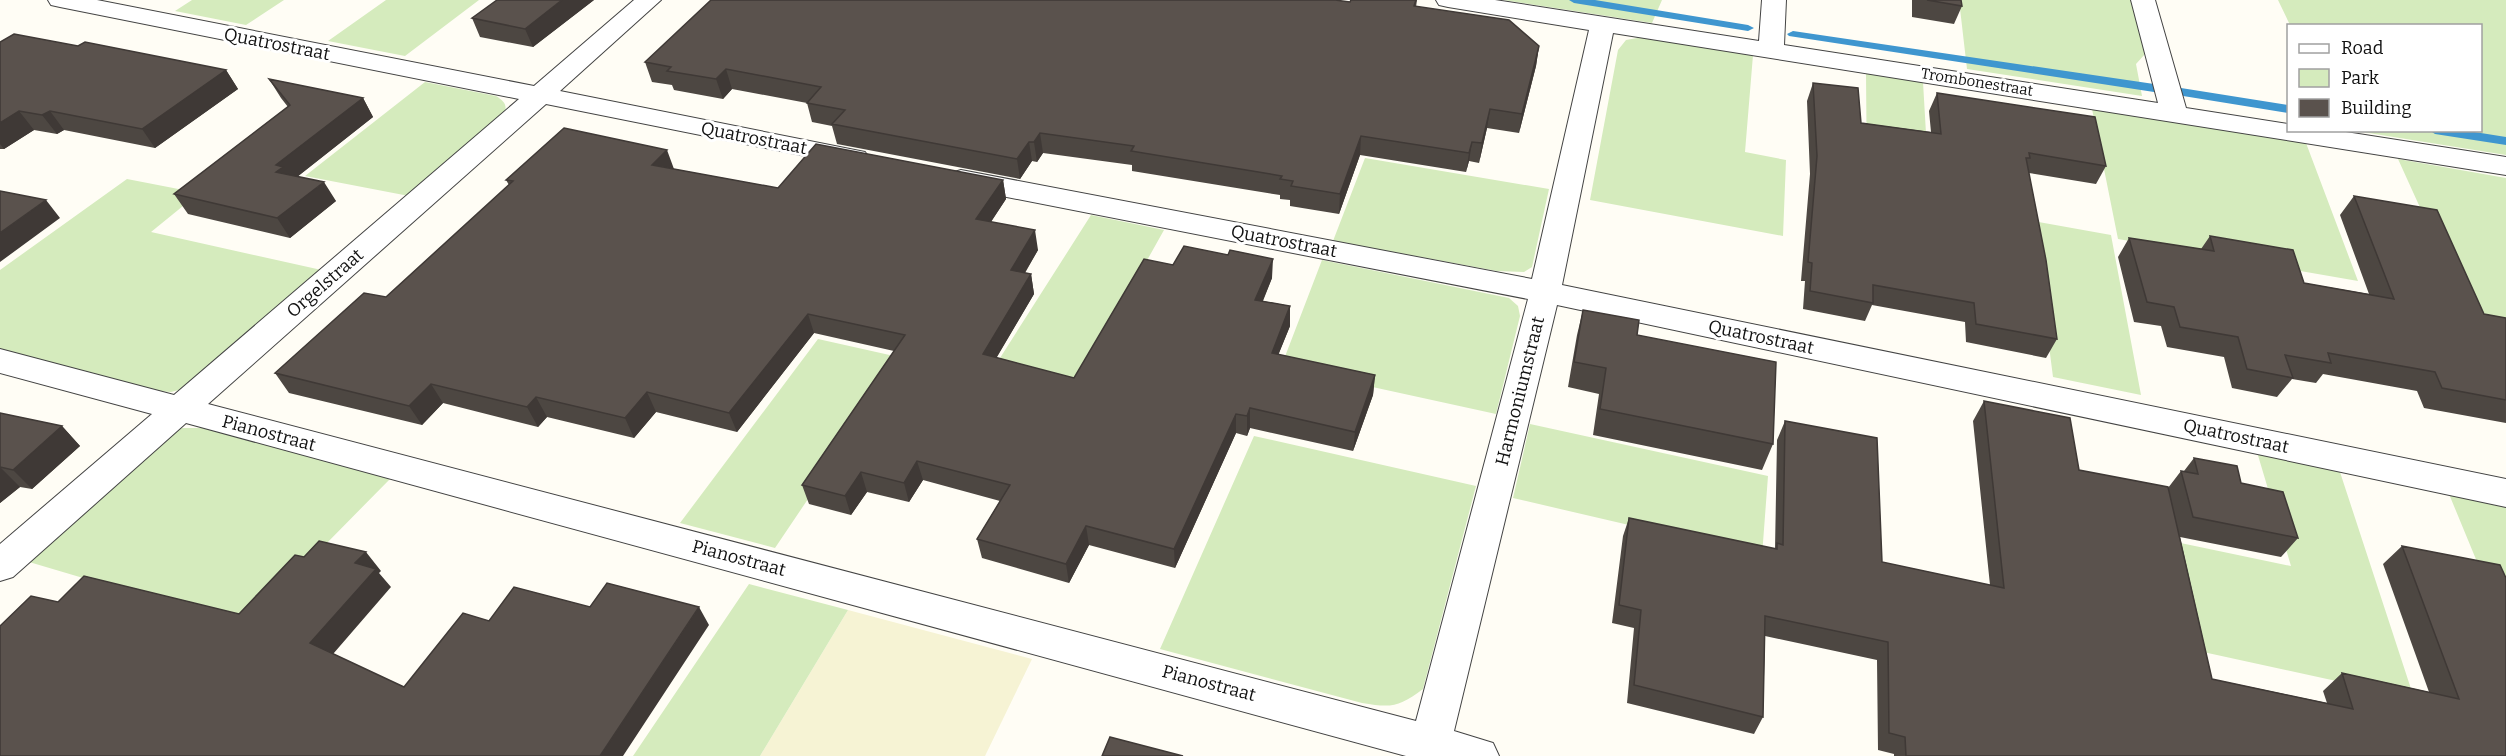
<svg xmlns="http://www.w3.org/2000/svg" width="2506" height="756" viewBox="0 0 2506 756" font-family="Bitter,serif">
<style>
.farmland{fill:#f6f3d4}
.green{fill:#d5ebbd}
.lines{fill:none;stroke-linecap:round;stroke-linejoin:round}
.stream{fill:#3f96cf;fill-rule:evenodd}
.minor-casing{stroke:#444;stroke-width:2}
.minor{fill:#fff;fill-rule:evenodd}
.wall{fill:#4d4742}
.shaded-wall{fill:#3f3936}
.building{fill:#5a524d;stroke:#3f3936;stroke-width:1.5}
.labels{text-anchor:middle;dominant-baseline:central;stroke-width:6;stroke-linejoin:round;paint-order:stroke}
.far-street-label{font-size:15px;fill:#111;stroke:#fff}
.street-label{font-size:18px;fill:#111;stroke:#fff}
</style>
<rect width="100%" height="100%" fill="#fffdf5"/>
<path class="farmland" d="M 848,610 L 1032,659 L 985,756 L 760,756 Z"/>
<path class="green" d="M 192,0 L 284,0 L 246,25 L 175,11 Z
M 386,0 L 479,0 L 405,56 L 328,41 Z
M 1503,0 L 1662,0 L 1652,23 Z
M 1959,0 L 2134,0 L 2145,54 L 2136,64 L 2142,96 L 1967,69 Z
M 2278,0 L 2506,0 L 2506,155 L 2356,131 L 2480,130 L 2480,26 L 2290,25 Z
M 1643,37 L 1753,55 L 1745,152 L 1786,160 L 1783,236 L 1590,200 L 1618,50 L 1626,40 Z
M 1866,73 L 1923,82 L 1930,202 L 1867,191 Z
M 425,82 L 496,96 C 504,101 508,105 504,114 L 409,196 L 305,176 Z
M 2092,109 L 2306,143 L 2358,281 L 2118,239 Z
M 1365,158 L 1549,189 L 1532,267 L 1524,272 L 1497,271 L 1333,241 Z
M 2398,159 L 2506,178 L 2506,318 L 2467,311 Z
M 127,179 L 199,193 L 151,232 L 326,271 L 187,388 L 171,392 L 158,391 L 0,351 L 0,270 Z
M 1091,215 L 1164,230 L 1075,389 L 993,369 Z
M 2033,221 L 2111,235 L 2141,395 L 2053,377 Z
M 1322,260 L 1509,298 L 1518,306 L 1520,316 L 1496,414 L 1281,367 Z
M 818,339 L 903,358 L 775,548 L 680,523 Z
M 1530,424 L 1768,476 L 1762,556 L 1513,498 Z
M 182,428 L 204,428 L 390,479 L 245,626 L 19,559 L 168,435 Z
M 1254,436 L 1476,486 L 1423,689 C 1399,707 1392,708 1362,703 L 1160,649 Z
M 2257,452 L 2339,469 L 2414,698 L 2194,650 L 2171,541 L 2291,566 Z
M 2449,494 L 2506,506 L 2506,632 Z
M 749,584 L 848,610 L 760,756 L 633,756 Z"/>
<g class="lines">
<path class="stream" d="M 1569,0 L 1595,0 L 1748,25 L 1754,28 L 1748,31 L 1574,3 Z
M 1793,31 L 2154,84 L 2160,88 L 2154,92 L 1789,36 L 1787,34 Z
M 2181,88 L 2288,105 L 2288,113 L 2177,95 L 2175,92 Z
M 2429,130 L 2462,130 L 2506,137 L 2506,145 L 2435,134 Z"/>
<g class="minor-casing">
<path id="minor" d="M 48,0 L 97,0 L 534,86 L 634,0 L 661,0 L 560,91 L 865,152 L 869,158 L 865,164 L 855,166 L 546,104 L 208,404 L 1416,721 L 1528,299 L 961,188 L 951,185 L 947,179 L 951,173 L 961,170 L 1532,279 L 1589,30 L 1448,7 L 1439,5 L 1436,0 L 1495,0 L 1759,41 L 1762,0 L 1786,0 L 1784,45 L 2158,103 L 2131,0 L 2155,0 L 2186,108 L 2288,124 L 2288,130 L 2333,130 L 2506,157 L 2506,175 L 1613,33 L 1562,285 L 2506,479 L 2506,507 L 1557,305 L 1454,731 L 1493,743 L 1499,756 L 1406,756 L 186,423 L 13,577 L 0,581 L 0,544 L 152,414 L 0,373 L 0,349 L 174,395 L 519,99 L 60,7 L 51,5 Z"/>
</g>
<use href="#minor" class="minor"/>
</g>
<path class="wall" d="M 594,0 L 533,47 L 480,37 L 472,18 Z
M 1417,0 L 1416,7 L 1539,46 L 1536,66 L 1519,133 L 1487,128 L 1479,163 L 1469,161 L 1466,172 L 1360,155 L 1339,214 L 1290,206 L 1290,200 L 1280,199 L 1280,195 L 1132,171 L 1132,165 L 1043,153 L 1037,162 L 1032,161 L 1020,179 L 837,144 L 832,126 L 812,122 L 807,103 L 732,89 L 723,99 L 674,90 L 672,85 L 652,82 L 645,62 L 1350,2 Z
M 1912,0 L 1961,0 L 1962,6 L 1954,24 L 1912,17 Z
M 0,42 L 78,46 L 226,70 L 238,89 L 155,148 L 64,130 L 57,134 L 34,130 L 4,149 L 0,149 Z
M 269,79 L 363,98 L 373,117 L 298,176 L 336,201 L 290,238 L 188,214 L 174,194 L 288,107 L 281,98 Z
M 1813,83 L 1861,123 L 1931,132 L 1929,111 L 1937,93 L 2106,166 L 2096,184 L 2029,173 L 2057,339 L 2046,358 L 1966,342 L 1965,322 L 1872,305 L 1865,321 L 1803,309 L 1805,281 L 1801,281 L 1810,174 L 1807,101 Z
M 674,169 L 778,188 L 1003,180 L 1006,199 L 991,222 L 1038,250 L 1025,273 L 1031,274 L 1034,294 L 996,358 L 1074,378 L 1173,265 L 1272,278 L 1263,301 L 1290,306 L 1290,326 L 1278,355 L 1375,375 L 1373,395 L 1353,451 L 1250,428 L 1247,436 L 1236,433 L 1175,568 L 1089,545 L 1069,583 L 982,558 L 977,539 L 1000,501 L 923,480 L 909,502 L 867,492 L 851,515 L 809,504 L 802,485 L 894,351 L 814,333 L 737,432 L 656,412 L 634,438 L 547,417 L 538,427 L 443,403 L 422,425 L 289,393 L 275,373 L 386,297 L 509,185 L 506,180 Z
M 2354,196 L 2484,314 L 2506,318 L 2506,423 L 2424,408 L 2417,391 L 2323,374 L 2316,383 L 2292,379 L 2277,397 L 2232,388 L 2224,357 L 2167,347 L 2161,326 L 2134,322 L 2118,257 L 2129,238 L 2201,249 L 2210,236 L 2304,283 L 2369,294 L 2340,215 Z
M 1583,310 L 1637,335 L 1773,444 L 1762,470 L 1593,435 L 1599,394 L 1568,387 L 1577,335 Z
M 1984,401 L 2079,470 L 2168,488 L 2181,471 L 2184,471 L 2194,458 L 2241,483 L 2298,538 L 2281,557 L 2180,537 L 2212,679 L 2327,703 L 2323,691 L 2342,673 L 2429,692 L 2383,564 L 2402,546 L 2506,756 L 1894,756 L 1894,754 L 1878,750 L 1877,660 L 1765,636 L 1763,717 L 1754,734 L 1627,703 L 1634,628 L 1612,623 L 1623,536 L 1629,518 L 1775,549 L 1777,440 L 1785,421 L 1882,562 L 1990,585 L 1973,421 Z
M 0,413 L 62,426 L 80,446 L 32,489 L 20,487 L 0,503 Z"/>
<path class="shaded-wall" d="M 562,0 L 594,0 L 533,47 L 525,29 Z
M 1539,46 L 1536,66 L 1519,133 L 1522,114 Z
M 726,69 L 732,89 L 723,99 L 716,79 Z
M 226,70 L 238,89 L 155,148 L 142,129 Z
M 363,98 L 373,117 L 292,181 L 276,172 L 276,165 Z
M 1490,109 L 1487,128 L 1479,163 L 1482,143 Z
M 19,111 L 34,130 L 4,149 L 0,144 L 0,123 Z
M 50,111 L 64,130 L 57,134 L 42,115 Z
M 1040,133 L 1043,153 L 1037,162 L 1034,142 Z
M 1361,136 L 1360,155 L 1339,214 L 1340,194 Z
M 1029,142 L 1032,161 L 1020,179 L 1017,159 Z
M 1472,142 L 1469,161 L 1466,172 L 1469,153 Z
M 667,150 L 674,169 L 652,165 Z
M 1003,180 L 1006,199 L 980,238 L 976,219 Z
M 324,182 L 336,201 L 290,238 L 277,218 Z
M 46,200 L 60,218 L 0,262 L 0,233 Z
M 1035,230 L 1038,250 L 1015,289 L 1011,270 Z
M 1273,259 L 1272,278 L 1255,319 L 1255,300 Z
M 1031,274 L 1034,294 L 987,374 L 983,354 Z
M 1290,306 L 1290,326 L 1271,373 L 1272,353 Z
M 808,314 L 814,333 L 737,432 L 729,413 Z
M 1375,375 L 1373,395 L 1353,451 L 1355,432 Z
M 431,384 L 443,403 L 422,425 L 409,406 Z
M 647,392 L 656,412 L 634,438 L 625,418 Z
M 536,397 L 547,417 L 538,427 L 527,407 Z
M 1250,408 L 1250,428 L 1247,436 L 1247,416 Z
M 1236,414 L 1236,433 L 1175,568 L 1174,549 Z
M 62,426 L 80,446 L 32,489 L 13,470 Z
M 917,461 L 923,480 L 909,502 L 904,483 Z
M 0,467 L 20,487 L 0,503 Z
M 861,472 L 867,492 L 851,515 L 845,496 Z
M 1086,526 L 1089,545 L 1069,583 L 1066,564 Z
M 366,552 L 381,571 L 379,573 L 391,587 L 327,661 L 310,643 L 355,563 Z
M 699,607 L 709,625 L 623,756 L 600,756 Z"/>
<path class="building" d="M 497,0 L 562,0 L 525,29 L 472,18 Z
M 711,0 L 1335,0 L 1350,2 L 1351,0 L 1416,0 L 1414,6 L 1509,20 L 1539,46 L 1522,114 L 1490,109 L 1482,143 L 1472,142 L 1469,153 L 1361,136 L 1340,194 L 1291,186 L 1293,181 L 1280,179 L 1282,176 L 1131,151 L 1134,146 L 1040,133 L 1034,142 L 1029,142 L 1017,159 L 832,124 L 845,110 L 807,103 L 821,87 L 726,69 L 716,79 L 667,71 L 671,67 L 645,62 Z
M 1927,0 L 1961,0 L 1962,6 Z
M 14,34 L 78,46 L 85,42 L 226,70 L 142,129 L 50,111 L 42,115 L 19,111 L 0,123 L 0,42 Z
M 269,79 L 363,98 L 276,165 L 283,167 L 276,172 L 324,182 L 277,218 L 174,194 L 290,105 Z
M 1813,83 L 1858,88 L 1861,123 L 1941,134 L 1937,93 L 2095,117 L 2106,166 L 2029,153 L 2030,158 L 2026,158 L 2046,260 L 2057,339 L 1976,324 L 1974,303 L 1873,285 L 1873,303 L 1810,291 L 1812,263 L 1808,262 L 1817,156 Z
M 564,128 L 667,150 L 652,165 L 778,188 L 816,144 L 1003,180 L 976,219 L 1035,230 L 1011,270 L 1031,274 L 983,354 L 1074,378 L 1144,259 L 1173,265 L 1184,246 L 1228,255 L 1230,250 L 1273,259 L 1255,300 L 1290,306 L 1272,353 L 1375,375 L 1355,432 L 1250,408 L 1247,416 L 1236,414 L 1174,549 L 1086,526 L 1066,564 L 977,539 L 1010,485 L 917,461 L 904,483 L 861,472 L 845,496 L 802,485 L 905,335 L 808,314 L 729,413 L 647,392 L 625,418 L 536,397 L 527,407 L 431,384 L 409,406 L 275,373 L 364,293 L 386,297 L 513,181 L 506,180 Z
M 0,191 L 46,200 L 0,233 Z
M 2354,196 L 2437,210 L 2484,314 L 2506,318 L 2506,400 L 2442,388 L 2435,372 L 2328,353 L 2331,363 L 2285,355 L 2293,378 L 2247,369 L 2238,337 L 2180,327 L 2174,307 L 2147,302 L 2129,238 L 2214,251 L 2210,236 L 2293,250 L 2304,283 L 2394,299 Z
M 1583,310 L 1639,320 L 1637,335 L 1776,362 L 1773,444 L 1600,409 L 1606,368 L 1574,362 Z
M 1984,401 L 2070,418 L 2079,470 L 2168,487 L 2212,679 L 2353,709 L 2342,673 L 2459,699 L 2402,546 L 2500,565 L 2506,578 L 2506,756 L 1906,756 L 1905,737 L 1889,733 L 1888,642 L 1765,616 L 1763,717 L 1634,685 L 1641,610 L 1619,605 L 1629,518 L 1777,549 L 1777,543 L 1783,545 L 1785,421 L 1877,438 L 1882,562 L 2004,588 Z
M 0,413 L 62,426 L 13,470 L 0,467 Z
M 2194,458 L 2237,466 L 2241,483 L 2283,492 L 2298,538 L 2193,517 L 2181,471 L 2198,474 Z
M 319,541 L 366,552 L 355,563 L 376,569 L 310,643 L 404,687 L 463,613 L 489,621 L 514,587 L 590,607 L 607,583 L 699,607 L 600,756 L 0,756 L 0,626 L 31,596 L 58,602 L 84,576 L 239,614 L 295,555 L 304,557 Z
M 1110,737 L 1183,756 L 1102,756 Z"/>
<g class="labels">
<g class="far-street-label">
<text transform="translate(1977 82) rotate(9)">Trombonestraat</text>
</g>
<g class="street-label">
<text transform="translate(277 44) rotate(11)">Quatrostraat</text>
<text transform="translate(754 138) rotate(11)">Quatrostraat</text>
<text transform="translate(1284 241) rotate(11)">Quatrostraat</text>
<text transform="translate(325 283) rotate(-41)">Orgelstraat</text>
<text transform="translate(1761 337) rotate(12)">Quatrostraat</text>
<text transform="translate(1520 391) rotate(-76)">Harmoniumstraat</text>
<text transform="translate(269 433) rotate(15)">Pianostraat</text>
<text transform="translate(2236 436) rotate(12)">Quatrostraat</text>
<text transform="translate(739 558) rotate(15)">Pianostraat</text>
<text transform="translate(1209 683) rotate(15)">Pianostraat</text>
</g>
</g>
<rect x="2287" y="24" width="195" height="108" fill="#ffffff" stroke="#a0a0a0" stroke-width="1.5"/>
<rect x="2299" y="44" width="30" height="9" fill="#ffffff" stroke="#a0a0a0" stroke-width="1.5"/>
<text x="2341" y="54" font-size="18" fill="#111111">Road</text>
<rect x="2299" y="69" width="30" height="18" fill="#d5ebbd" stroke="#a0a0a0" stroke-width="1.5"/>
<text x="2341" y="84" font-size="18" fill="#111111">Park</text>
<rect x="2299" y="99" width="30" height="18" fill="#5a524d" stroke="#a0a0a0" stroke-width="1.5"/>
<text x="2341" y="114" font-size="18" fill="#111111">Building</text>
</svg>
